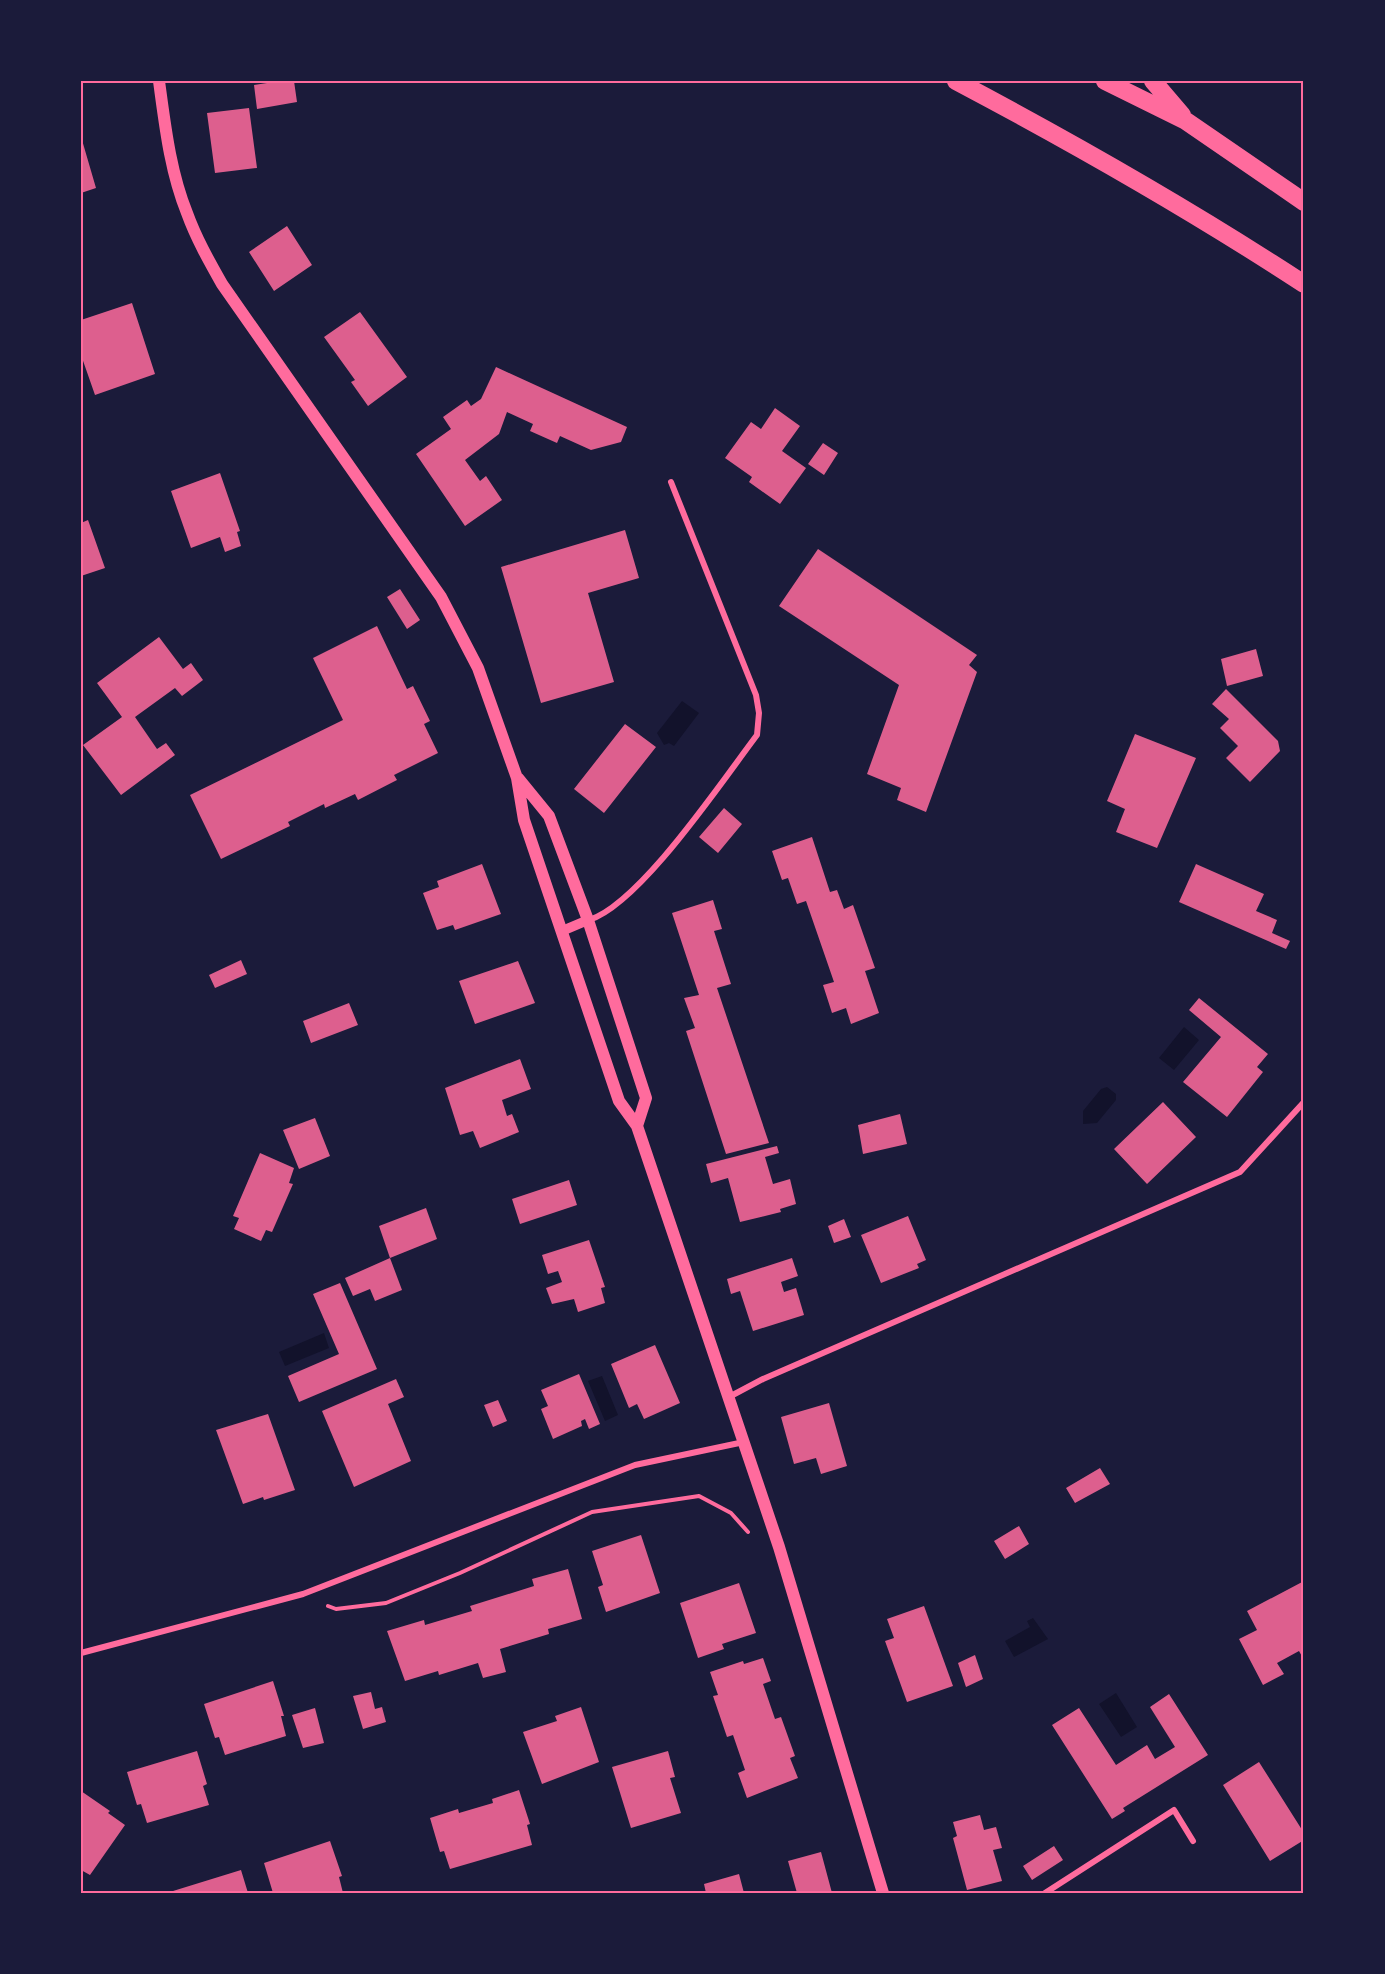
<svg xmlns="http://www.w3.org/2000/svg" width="1385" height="1974" viewBox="0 0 1385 1974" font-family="'Open Sans',sans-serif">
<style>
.water{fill:#12122b}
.building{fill:#dd5f8e}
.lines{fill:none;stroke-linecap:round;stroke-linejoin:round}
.path{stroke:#ff6b9d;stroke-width:4}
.minor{stroke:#ff6b9d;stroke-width:6}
.tertiary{stroke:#ff6b9d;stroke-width:10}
.secondary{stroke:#ff6b9d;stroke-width:12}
.motorway{stroke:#ff6b9d;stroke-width:18}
.neatline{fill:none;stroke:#ff6b9d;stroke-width:2}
</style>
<rect width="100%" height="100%" fill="#1b1b3a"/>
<path class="water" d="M 682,701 L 699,713 L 674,746 L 669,743 L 664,745 L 657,733 Z
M 1184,1027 L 1199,1040 L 1174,1070 L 1159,1058 Z
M 1107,1087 L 1116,1094 L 1116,1100 L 1097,1123 L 1083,1124 L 1083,1111 L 1101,1089 Z
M 324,1333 L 329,1348 L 285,1366 L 279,1352 Z
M 602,1376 L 618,1415 L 605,1421 L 588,1381 Z
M 1033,1618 L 1048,1639 L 1014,1657 L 1005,1641 L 1030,1627 L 1027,1621 Z
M 1116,1693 L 1137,1727 L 1121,1737 L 1099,1704 Z"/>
<path class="building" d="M 280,81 L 294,81 L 297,102 L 257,109 L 254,85 Z
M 249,108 L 257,168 L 215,173 L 207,113 Z
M 82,140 L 96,188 L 81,193 L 81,141 Z
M 287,226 L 312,265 L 274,291 L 249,252 Z
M 132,303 L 155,374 L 95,395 L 81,355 L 81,320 Z
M 360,312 L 407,377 L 368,406 L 351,382 L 355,380 L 324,337 Z
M 496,367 L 627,427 L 621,442 L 591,450 L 560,436 L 557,443 L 530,431 L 533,424 L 507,412 L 499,434 L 465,460 L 480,481 L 486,476 L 502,500 L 465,526 L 416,454 L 451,429 L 443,417 L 467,400 L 471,406 L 481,399 Z
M 775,408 L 800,426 L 782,451 L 806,468 L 780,504 L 749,482 L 752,477 L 725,458 L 751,422 L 761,429 Z
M 823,443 L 838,453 L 824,475 L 808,464 Z
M 220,473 L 240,531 L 237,532 L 241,546 L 225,552 L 220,537 L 191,548 L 171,491 Z
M 88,520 L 105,568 L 81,576 L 81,523 Z
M 625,530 L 639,578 L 588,593 L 614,682 L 541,703 L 501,567 Z
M 818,549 L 977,655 L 969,665 L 977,672 L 926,812 L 897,800 L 901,788 L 867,774 L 899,685 L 779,606 Z
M 400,589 L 420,620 L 407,629 L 387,597 Z
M 377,626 L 407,689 L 413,686 L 430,721 L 424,724 L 438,753 L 394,775 L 397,780 L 358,800 L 355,794 L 325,808 L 324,804 L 288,822 L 290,826 L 221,859 L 190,795 L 343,720 L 313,658 Z
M 159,637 L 183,669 L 191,663 L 203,680 L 182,696 L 175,688 L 135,717 L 157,749 L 166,743 L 175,755 L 121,795 L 83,745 L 122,717 L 97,683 Z
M 1256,649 L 1263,676 L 1227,686 L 1221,659 Z
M 1226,689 L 1278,741 L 1280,751 L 1250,782 L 1226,758 L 1238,746 L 1220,728 L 1229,719 L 1212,704 Z
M 625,724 L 656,747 L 604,813 L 574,789 Z
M 1135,734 L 1196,758 L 1157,848 L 1116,832 L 1125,809 L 1107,801 Z
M 724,808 L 742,824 L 718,853 L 699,837 Z
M 812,837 L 830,892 L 837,890 L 844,909 L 853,905 L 875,968 L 865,971 L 879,1013 L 851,1024 L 846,1008 L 832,1013 L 823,985 L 834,982 L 806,901 L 797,904 L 788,878 L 782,880 L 772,851 Z
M 482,864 L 501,914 L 455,930 L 453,925 L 437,930 L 423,893 L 439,887 L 437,881 Z
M 1196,864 L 1264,894 L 1256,911 L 1277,920 L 1272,933 L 1290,941 L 1286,949 L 1179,902 Z
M 713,900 L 722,929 L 714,931 L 731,984 L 717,988 L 769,1143 L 726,1154 L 686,1031 L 695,1028 L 684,998 L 699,995 L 672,913 Z
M 241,960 L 247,974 L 215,988 L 209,975 Z
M 518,961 L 535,1003 L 475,1024 L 459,981 Z
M 1199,998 L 1268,1054 L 1257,1067 L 1263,1072 L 1227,1117 L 1183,1082 L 1221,1037 L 1189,1010 Z
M 349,1003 L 358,1025 L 311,1043 L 303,1021 Z
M 520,1059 L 531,1089 L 502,1100 L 507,1116 L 512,1114 L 519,1132 L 480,1148 L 473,1131 L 460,1135 L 445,1088 Z
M 1163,1102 L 1196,1137 L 1147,1184 L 1114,1149 Z
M 900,1114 L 907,1144 L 863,1154 L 858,1125 Z
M 315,1118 L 330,1156 L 299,1169 L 283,1130 Z
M 777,1146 L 779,1153 L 765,1157 L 773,1184 L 790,1179 L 796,1204 L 780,1209 L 781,1212 L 740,1222 L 728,1178 L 711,1183 L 706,1164 Z
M 260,1153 L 294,1168 L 289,1183 L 293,1184 L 272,1232 L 266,1230 L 261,1241 L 234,1229 L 239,1218 L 233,1216 Z
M 569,1180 L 577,1205 L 520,1224 L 512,1199 Z
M 426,1208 L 437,1239 L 390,1258 L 379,1226 Z
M 908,1216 L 926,1260 L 917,1264 L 919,1268 L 881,1283 L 861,1235 Z
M 844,1219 L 851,1237 L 834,1243 L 828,1226 Z
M 589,1240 L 605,1287 L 601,1288 L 605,1303 L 578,1312 L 574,1299 L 552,1304 L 546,1288 L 562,1282 L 558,1271 L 548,1274 L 542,1255 Z
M 390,1258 L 402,1290 L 375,1301 L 370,1289 L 353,1296 L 345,1278 Z
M 792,1258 L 798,1276 L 781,1282 L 784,1292 L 796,1288 L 804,1315 L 753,1331 L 740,1291 L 731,1294 L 727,1279 Z
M 340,1283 L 377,1369 L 299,1402 L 288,1376 L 339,1354 L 313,1294 Z
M 655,1345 L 680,1403 L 644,1419 L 637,1404 L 629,1408 L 611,1364 Z
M 579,1374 L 600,1424 L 589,1429 L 585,1419 L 581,1421 L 582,1426 L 553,1439 L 541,1409 L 548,1406 L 541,1390 Z
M 396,1379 L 404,1397 L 388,1404 L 411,1461 L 354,1487 L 322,1411 Z
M 498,1400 L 507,1421 L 493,1427 L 484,1405 Z
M 829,1403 L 847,1466 L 821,1474 L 816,1458 L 794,1464 L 781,1417 Z
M 268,1414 L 295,1490 L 264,1500 L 263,1497 L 243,1504 L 216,1430 Z
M 1100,1468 L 1110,1484 L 1075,1503 L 1066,1488 Z
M 1019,1526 L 1029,1544 L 1005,1559 L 994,1541 Z
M 641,1535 L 660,1593 L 606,1612 L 598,1587 L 603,1585 L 592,1551 Z
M 568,1569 L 582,1619 L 548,1629 L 549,1634 L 500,1649 L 506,1672 L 483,1678 L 478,1663 L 439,1675 L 438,1671 L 405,1681 L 387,1631 L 424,1620 L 425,1625 L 472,1611 L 470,1606 L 534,1586 L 532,1579 Z
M 1304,1581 L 1304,1660 L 1299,1651 L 1277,1663 L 1284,1674 L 1263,1685 L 1239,1639 L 1257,1630 L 1247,1611 Z
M 739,1583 L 756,1633 L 722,1644 L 724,1649 L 698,1658 L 680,1603 Z
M 924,1606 L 953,1686 L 907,1702 L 885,1641 L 894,1638 L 887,1619 Z
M 975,1655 L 983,1679 L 966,1687 L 958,1663 Z
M 763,1658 L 771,1681 L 763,1684 L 775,1719 L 781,1717 L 795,1756 L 790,1758 L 798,1778 L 747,1798 L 738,1773 L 745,1770 L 733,1735 L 727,1737 L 713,1696 L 718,1695 L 710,1672 L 743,1661 L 744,1664 Z
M 273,1681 L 284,1716 L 281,1716 L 286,1736 L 225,1755 L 219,1737 L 215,1738 L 204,1704 Z
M 371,1692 L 375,1709 L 382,1707 L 386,1722 L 363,1729 L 353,1696 Z
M 1169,1694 L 1208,1755 L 1123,1808 L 1125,1811 L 1112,1819 L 1052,1725 L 1079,1708 L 1116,1765 L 1147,1745 L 1155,1759 L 1175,1747 L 1150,1707 Z
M 581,1707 L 599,1762 L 542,1784 L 523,1732 L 557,1721 L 555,1716 Z
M 315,1708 L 324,1743 L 303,1748 L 292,1715 Z
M 197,1751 L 207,1784 L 203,1786 L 209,1805 L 147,1823 L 141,1804 L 137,1805 L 127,1772 Z
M 668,1751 L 675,1777 L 670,1778 L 681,1813 L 631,1828 L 612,1767 Z
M 1259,1762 L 1304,1833 L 1304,1840 L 1270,1861 L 1223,1785 Z
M 519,1790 L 530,1824 L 527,1825 L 532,1845 L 450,1869 L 444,1851 L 440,1852 L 430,1818 L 458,1809 L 459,1813 L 493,1803 L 492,1799 Z
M 81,1791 L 110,1811 L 108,1813 L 125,1825 L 90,1875 L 81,1870 Z
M 980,1815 L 984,1830 L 996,1827 L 1002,1848 L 993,1850 L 1002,1881 L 967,1890 L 953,1838 L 957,1836 L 953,1822 Z
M 330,1841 L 342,1876 L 339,1877 L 343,1893 L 273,1893 L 264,1863 Z
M 1054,1846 L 1063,1860 L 1032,1880 L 1023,1866 Z
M 821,1852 L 832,1893 L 797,1893 L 788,1861 Z
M 241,1870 L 248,1893 L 174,1893 L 173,1891 Z
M 739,1874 L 744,1893 L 706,1893 L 704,1884 Z"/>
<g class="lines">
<path class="path" d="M 328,1606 L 336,1609 L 386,1603 L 460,1573 L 592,1512 L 699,1496 L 731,1513 L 748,1532"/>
<path class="minor" d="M 589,920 C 640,904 722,781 757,735 L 759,713 L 756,695 L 671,482
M 729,1397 L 763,1379 L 1240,1172 L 1304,1102
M 81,1653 L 303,1594 L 635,1465 L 744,1442
M 1045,1893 L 1174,1810 L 1193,1841"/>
<path class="tertiary" d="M 562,931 L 588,920"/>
<path class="secondary" d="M 159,81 C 165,125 170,171 187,213 C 196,238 209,261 222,284 L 441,597 L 478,668 L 517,778 L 524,820 L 619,1101 L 637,1126 L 779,1547 L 883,1893
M 518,778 L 549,816 L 588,920 L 646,1098 L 637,1126"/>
<path class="motorway" d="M 956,81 C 1075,144 1191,210 1304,284
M 1105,81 L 1186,121 L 1304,202
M 1153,81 L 1182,115"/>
</g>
<rect width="1385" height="1974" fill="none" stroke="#1b1b3a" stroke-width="165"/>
<rect x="82" y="82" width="1220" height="1810" class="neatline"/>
</svg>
